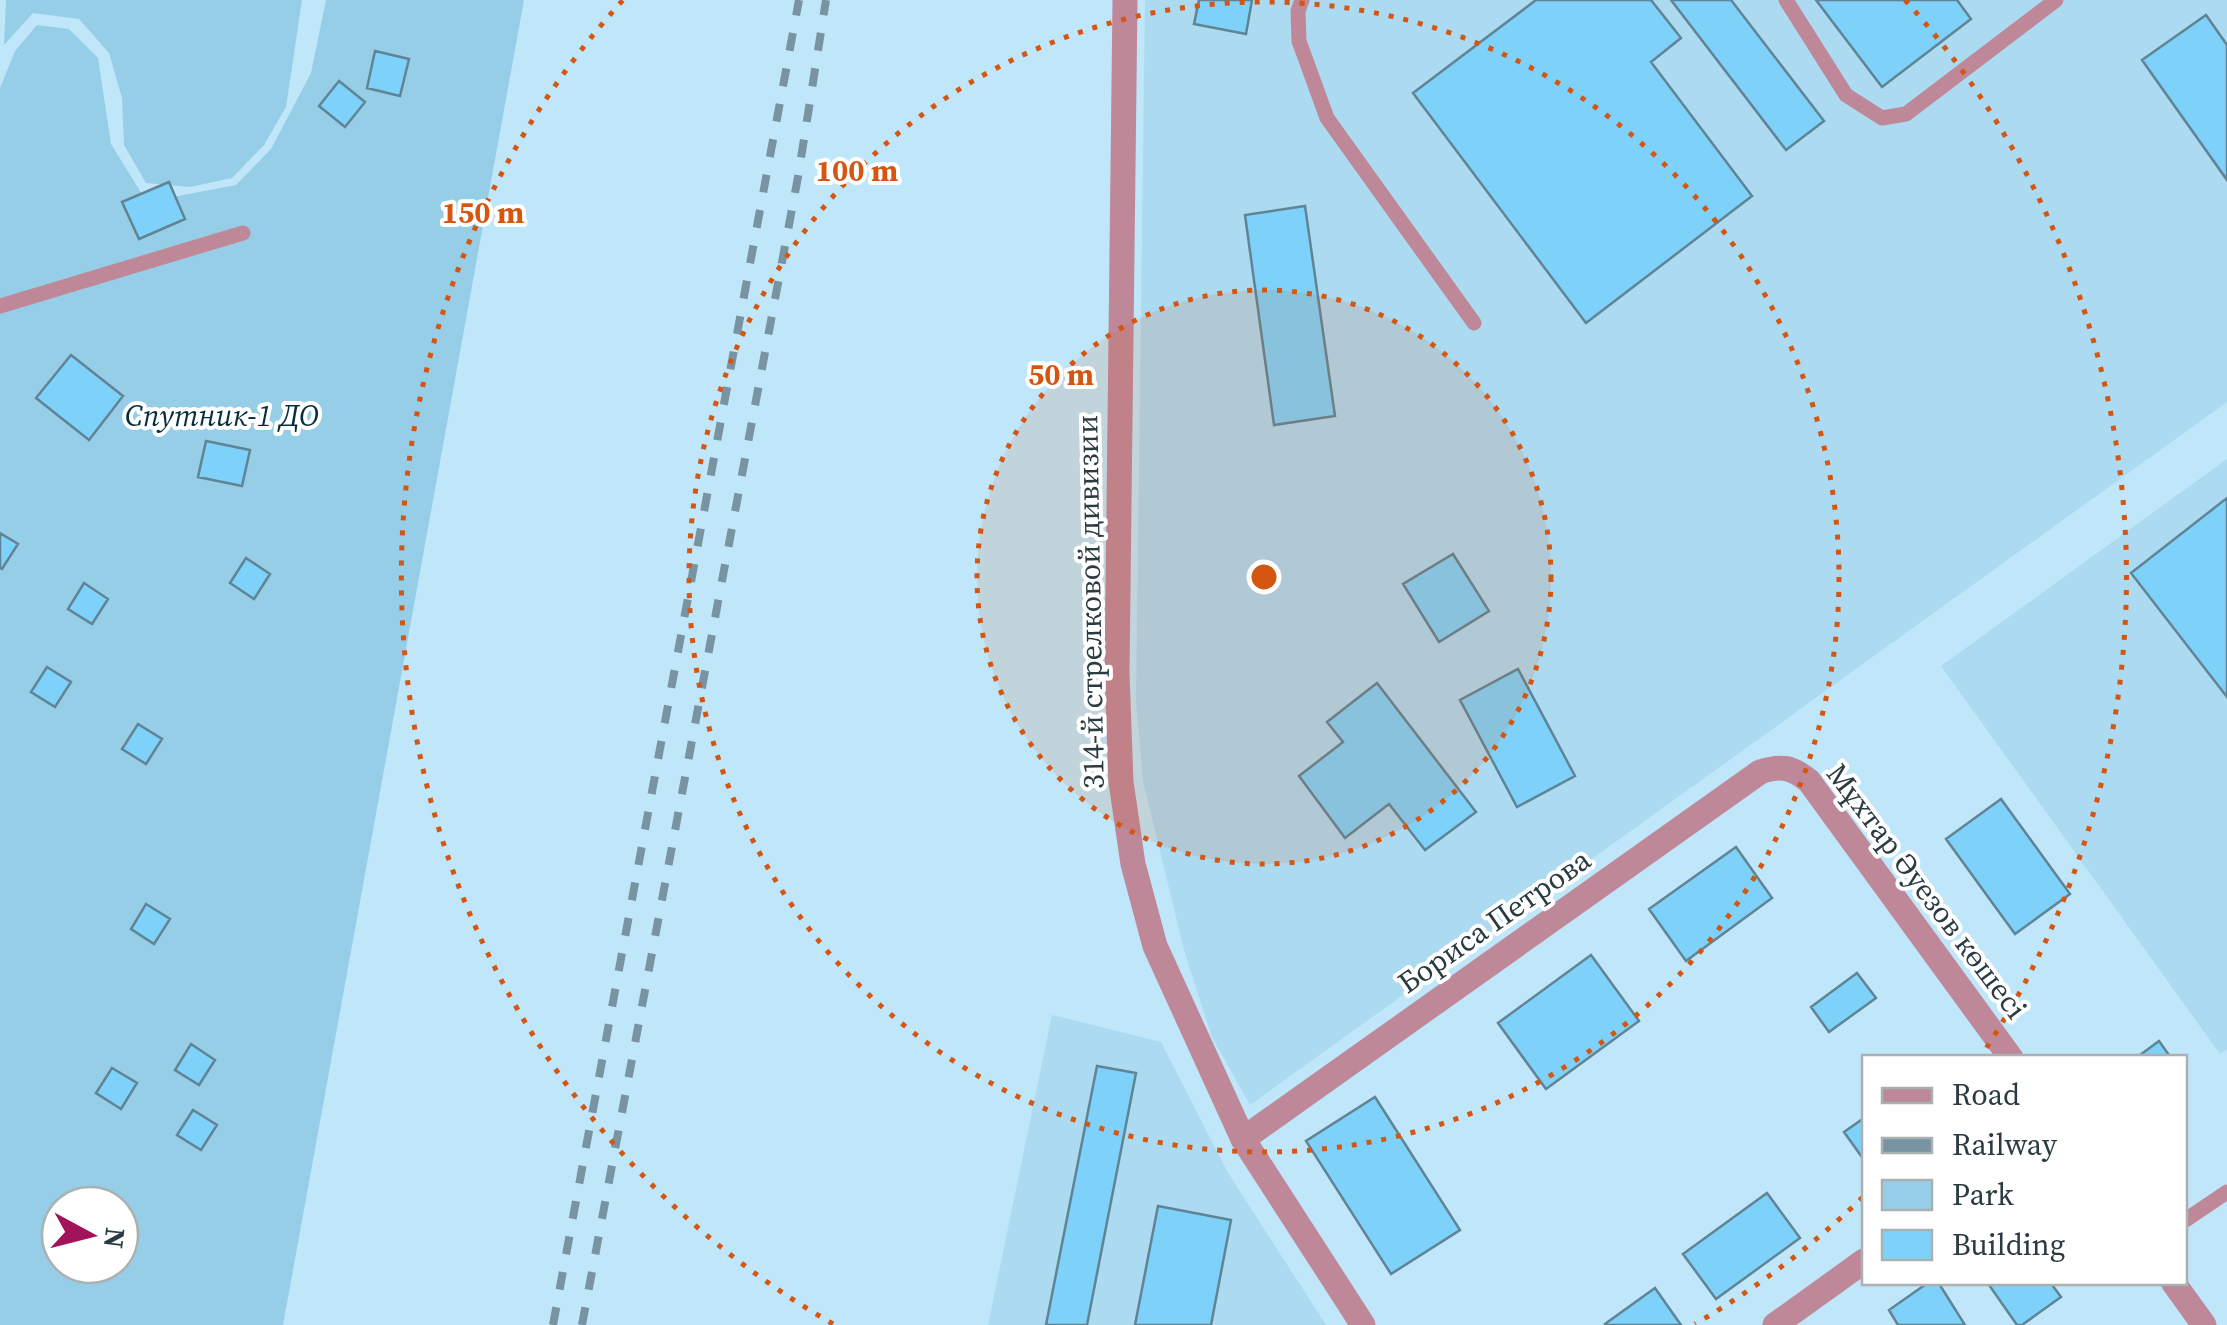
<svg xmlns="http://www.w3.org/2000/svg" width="2227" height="1325" viewBox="0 0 2227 1325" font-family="'Source Serif 4',serif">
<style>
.built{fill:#abdaf1}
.green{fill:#96cee8;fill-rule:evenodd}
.building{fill:#7ed2f9;stroke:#608495;stroke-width:2.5}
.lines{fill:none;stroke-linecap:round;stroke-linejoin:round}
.service{stroke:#bf8899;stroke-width:15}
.minor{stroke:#bf8899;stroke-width:25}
.tertiary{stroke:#bf8899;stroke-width:25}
.rail{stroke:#7894a2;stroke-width:8;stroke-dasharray:18 18;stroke-linecap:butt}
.ring{fill:none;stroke:#d55611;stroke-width:5;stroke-dasharray:5 10}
.labels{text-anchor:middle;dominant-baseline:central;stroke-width:8;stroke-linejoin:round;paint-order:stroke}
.park-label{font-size:30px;font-style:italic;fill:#062e3e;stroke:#fff}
.street-label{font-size:30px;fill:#2b3b42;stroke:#fff}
.centre{fill:#d55611;stroke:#fff;stroke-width:5}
.ring-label{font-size:30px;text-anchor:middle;font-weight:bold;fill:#d55611;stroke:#fff;stroke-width:8;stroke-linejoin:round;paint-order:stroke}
</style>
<rect width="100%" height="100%" fill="#bfe6f9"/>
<path class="built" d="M 1145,0 L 2227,0 L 2227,402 L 1250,1105 L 1212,1037 L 1184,950 L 1143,781 L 1136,701 Z
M 2227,459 L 2227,1049 L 2220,1054 L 1941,666 Z
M 1052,1015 L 1161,1042 L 1228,1173 L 1326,1325 L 988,1325 Z"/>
<path class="green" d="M 6,0 L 302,0 L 286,107 L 264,145 L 232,178 L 190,187 L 146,183 L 124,145 L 122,98 L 109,53 L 79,19 L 33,13 L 4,45 Z
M 326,0 L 524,0 L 283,1325 L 0,1325 L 0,88 L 15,51 L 37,25 L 69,29 L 98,58 L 111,144 L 147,202 L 236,185 L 271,149 L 311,73 ZM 60,1205 L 120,1205 L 120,1265 L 60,1265 Z"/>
<path class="building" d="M 1199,0 L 1252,0 L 1246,34 L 1194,24 Z
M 1536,0 L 1651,0 L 1681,38 L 1651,62 L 1752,196 L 1586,323 L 1413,93 Z
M 1671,0 L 1731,0 L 1824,121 L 1786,150 Z
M 1816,0 L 1957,0 L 1971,19 L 1882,87 Z
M 2206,15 L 2227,45 L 2227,180 L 2142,60 Z
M 375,51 L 409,59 L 400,96 L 367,88 Z
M 339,81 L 365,102 L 345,127 L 319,106 Z
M 169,182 L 185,219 L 139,239 L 122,202 Z
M 1305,206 L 1335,416 L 1274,425 L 1245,215 Z
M 71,355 L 123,396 L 89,440 L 36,398 Z
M 206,441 L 250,450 L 242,486 L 198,477 Z
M 2227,498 L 2227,697 L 2131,573 Z
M 0,533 L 18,544 L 2,569 L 0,568 Z
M 1453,554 L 1489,611 L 1439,642 L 1403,584 Z
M 246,558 L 270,574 L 254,599 L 230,583 Z
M 84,583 L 108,599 L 92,624 L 68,609 Z
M 47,667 L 71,682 L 55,707 L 31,692 Z
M 1518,669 L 1575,776 L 1517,807 L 1460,700 Z
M 1377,683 L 1476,812 L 1425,850 L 1389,804 L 1345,838 L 1299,776 L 1343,742 L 1327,722 Z
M 138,724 L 162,739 L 146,764 L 122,749 Z
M 2001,799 L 2070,894 L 2015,934 L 1946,839 Z
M 1736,847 L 1772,898 L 1686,961 L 1649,909 Z
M 146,904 L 170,919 L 154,944 L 131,929 Z
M 1591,955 L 1639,1021 L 1546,1089 L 1498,1023 Z
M 1857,973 L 1876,998 L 1829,1032 L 1811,1007 Z
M 2159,1041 L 2171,1058 L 2136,1058 Z
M 191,1044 L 215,1060 L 199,1085 L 175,1070 Z
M 1097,1066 L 1136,1073 L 1087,1325 L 1046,1325 Z
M 112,1068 L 137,1083 L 121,1109 L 96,1093 Z
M 1375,1097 L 1460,1230 L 1391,1274 L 1306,1141 Z
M 193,1110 L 217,1125 L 201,1150 L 177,1135 Z
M 1864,1118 L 1864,1160 L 1844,1132 Z
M 1767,1193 L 1800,1238 L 1716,1299 L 1683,1254 Z
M 1158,1206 L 1231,1220 L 1211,1325 L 1135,1325 Z
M 1929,1282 L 1938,1282 L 1965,1325 L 1898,1325 L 1889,1310 Z
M 1987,1282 L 2050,1282 L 2061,1297 L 2022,1325 L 2017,1325 Z
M 1655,1288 L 1681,1325 L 1605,1325 L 1605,1324 Z"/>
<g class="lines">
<path class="service" d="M 1302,0 L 1298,11 L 1299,41 L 1327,118 L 1474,323
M 1786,0 L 1846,95 L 1882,118 L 1906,114 L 2056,0
M 0,306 L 243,233
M 2184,1221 L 2227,1192"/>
<path class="minor" d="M 1243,1139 L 1760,772 C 1781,765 1792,767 1809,781 L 2011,1058
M 2173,1282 L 2204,1325
M 1775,1325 L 1864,1261"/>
<path class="tertiary" d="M 1125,0 L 1117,674 L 1121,782 L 1133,864 L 1155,946 L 1243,1139 L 1363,1325"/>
<path class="rail" d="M 553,1325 L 799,0
M 582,1325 L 798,177 L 826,0"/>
</g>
<circle cx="1264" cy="577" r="287" fill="#d55611" fill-opacity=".12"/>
<g class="ring">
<circle cx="1264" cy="577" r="287"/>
<circle cx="1264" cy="577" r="575"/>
<path d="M1863 1197A862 862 0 0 1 1695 1324M833 1324A862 862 0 0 1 623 0M1905 0A862 862 0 0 1 1983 1053"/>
</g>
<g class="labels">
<g class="park-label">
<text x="222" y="415">Спутник-1 ДО</text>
</g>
<g class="street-label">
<text transform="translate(1090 602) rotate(-91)">314-й стрелковой дивизии</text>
<text transform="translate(1927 891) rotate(53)">Мұхтар Әуезов көшесі</text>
<text transform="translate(1494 921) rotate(-35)">Бориса Петрова</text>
</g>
</g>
<circle cx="1264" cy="577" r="15" class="centre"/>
<g class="ring-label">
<text x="857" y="181">100 m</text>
<text x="483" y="223">150 m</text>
<text x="1061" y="385">50 m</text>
</g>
<rect x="1862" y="1055" width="325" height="230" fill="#ffffff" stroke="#aab1b3" stroke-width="2.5"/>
<rect x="1882" y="1088" width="50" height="15" fill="#bf8899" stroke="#aab1b3" stroke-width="2.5"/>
<text x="1952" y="1105" font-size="30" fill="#2b3b42">Road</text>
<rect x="1882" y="1138" width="50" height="15" fill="#7894a2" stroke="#aab1b3" stroke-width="2.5"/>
<text x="1952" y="1155" font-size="30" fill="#2b3b42">Railway</text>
<rect x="1882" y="1180" width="50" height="30" fill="#96cee8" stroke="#aab1b3" stroke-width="2.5"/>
<text x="1952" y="1205" font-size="30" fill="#2b3b42">Park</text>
<rect x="1882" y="1230" width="50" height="30" fill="#7ed2f9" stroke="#aab1b3" stroke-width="2.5"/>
<text x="1952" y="1255" font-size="30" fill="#2b3b42">Building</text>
<g transform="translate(90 1235) rotate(97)"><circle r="48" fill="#ffffff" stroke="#aab1b3" stroke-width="2.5"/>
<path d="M0-8L18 38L0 25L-18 38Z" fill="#a21359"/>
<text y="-15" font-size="28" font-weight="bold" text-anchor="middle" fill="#2b3b42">N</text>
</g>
</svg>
